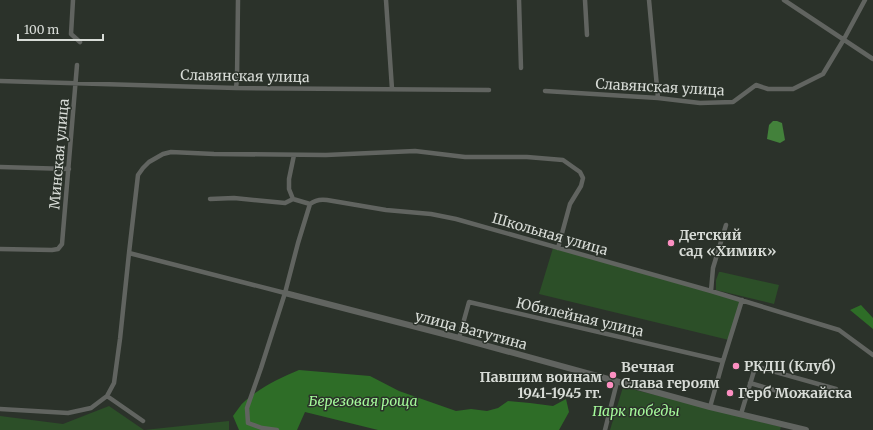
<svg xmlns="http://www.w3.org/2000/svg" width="873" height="430" viewBox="0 0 873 430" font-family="Merriweather,serif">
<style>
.green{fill:#2c4f28}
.forest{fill:#2e6d27}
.water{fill:#43813b}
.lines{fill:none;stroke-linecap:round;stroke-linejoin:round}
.minor{stroke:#616460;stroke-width:4.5}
.tertiary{stroke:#616460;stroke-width:6}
.poi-dot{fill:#fc8fc1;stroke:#2b322a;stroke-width:1.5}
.labels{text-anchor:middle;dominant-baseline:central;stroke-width:3;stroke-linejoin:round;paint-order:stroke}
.street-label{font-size:14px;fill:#d8dcd7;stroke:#2b322a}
.poi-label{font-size:14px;font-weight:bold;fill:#d8dcd7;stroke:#2b322a;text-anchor:start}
.park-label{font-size:14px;font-style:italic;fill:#a4f99a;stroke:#2b322a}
</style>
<rect width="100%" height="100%" fill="#2b322a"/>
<path class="green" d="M 553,248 L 741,301 L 729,340 L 539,294 Z
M 719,272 L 721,272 L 779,285 L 774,304 L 716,290 L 716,280 Z
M 623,387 L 713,409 L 781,427 L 780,430 L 610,430 Z
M 109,406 L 144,430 L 229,421 L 229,430 L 0,430 L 0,416 L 63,424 Z"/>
<path class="forest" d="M 861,305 L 873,318 L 873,329 L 850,310 Z
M 299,370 L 370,376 L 399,391 L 456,411 L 471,409 L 487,411 L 498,408 L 508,401 L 530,403 L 553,406 L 566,399 L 569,412 L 559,430 L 378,430 L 305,412 L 297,430 L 239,430 L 233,416 C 237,411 240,405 245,401 C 261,387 280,378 299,370 Z"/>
<path class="water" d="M 773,121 L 777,121 L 782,123 L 785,140 L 780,143 L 767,139 L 769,125 Z"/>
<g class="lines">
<path class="minor" d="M 73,0 L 71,34 L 80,42
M 386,0 L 392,89
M 519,0 L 521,68
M 585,0 L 587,35
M 649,0 L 658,98
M 784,0 L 873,59
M 0,81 L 236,88 L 489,90
M 236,88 L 237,79 L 238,0
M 545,91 L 658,98 L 700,103 L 733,102 L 756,85 L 768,89 L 793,89 L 823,74 L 844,39 L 865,0
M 0,167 L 69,169
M 210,199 L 234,198 L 285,203 L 293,199 L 310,204 C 315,200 320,199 327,200 L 386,210 L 431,214 L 456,219 L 711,291 L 839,330 L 873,355
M 293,199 L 289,189 L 289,179 L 294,155
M 0,249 L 52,250 L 58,249 L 62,244 L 77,65
M 129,253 L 285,293
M 711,291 L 713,268 L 726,225
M 459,338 L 469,302 L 723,361
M 750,383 L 788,394
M 107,396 L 114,383 L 120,339 L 129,253 L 138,175 L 143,168 L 149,162 L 163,154 L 171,152 L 214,154 L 326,155 L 415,151 L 465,157 L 527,157 L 563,160 L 580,172 L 583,178 L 581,186 L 570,204 L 558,248
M 710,407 L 723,361 L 742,300
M 0,409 L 68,413 L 91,408 L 107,396 L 143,421
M 741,414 L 754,371 L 757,368 L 761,368 L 836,389
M 277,430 L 262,428 L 248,423 L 247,408 L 261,368 L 285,293 L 298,243 L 310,204
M 605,430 L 617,382"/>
<path class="tertiary" d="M 285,293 L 459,338 L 710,407 L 806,430"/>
</g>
<g class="poi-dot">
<circle cx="671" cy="243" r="4"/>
<circle cx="736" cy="366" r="4"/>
<circle cx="613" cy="375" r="4"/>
<circle cx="610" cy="385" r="4"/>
<circle cx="730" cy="393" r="4"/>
</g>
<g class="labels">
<g class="street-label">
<text transform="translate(245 76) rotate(1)">Славянская улица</text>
<text transform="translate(660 87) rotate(3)">Славянская улица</text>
<text transform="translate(59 154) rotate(-85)">Минская улица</text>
<text transform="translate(550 234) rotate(16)">Школьная улица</text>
<text transform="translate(580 317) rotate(13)">Юбилейная улица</text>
<text transform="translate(471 330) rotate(15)">улица Ватутина</text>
</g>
<g class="poi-label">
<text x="679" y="235">Детский<tspan x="679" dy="16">сад «Химик»</tspan></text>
<text x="744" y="366">РКДЦ (Клуб)</text>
<text x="621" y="367">Вечная<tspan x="621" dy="16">Слава героям</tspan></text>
<text x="602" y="377" text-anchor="end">Павшим воинам<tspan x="602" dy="16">1941-1945 гг.</tspan></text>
<text x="738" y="393">Герб Можайска</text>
</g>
<g class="park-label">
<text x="363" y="401">Березовая роща</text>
<text x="636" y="411">Парк победы</text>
</g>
</g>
<path d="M18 34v6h85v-6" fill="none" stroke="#d8dcd7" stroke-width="2"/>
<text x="24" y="34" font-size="12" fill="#d8dcd7" stroke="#2b322a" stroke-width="3" paint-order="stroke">100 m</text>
</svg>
